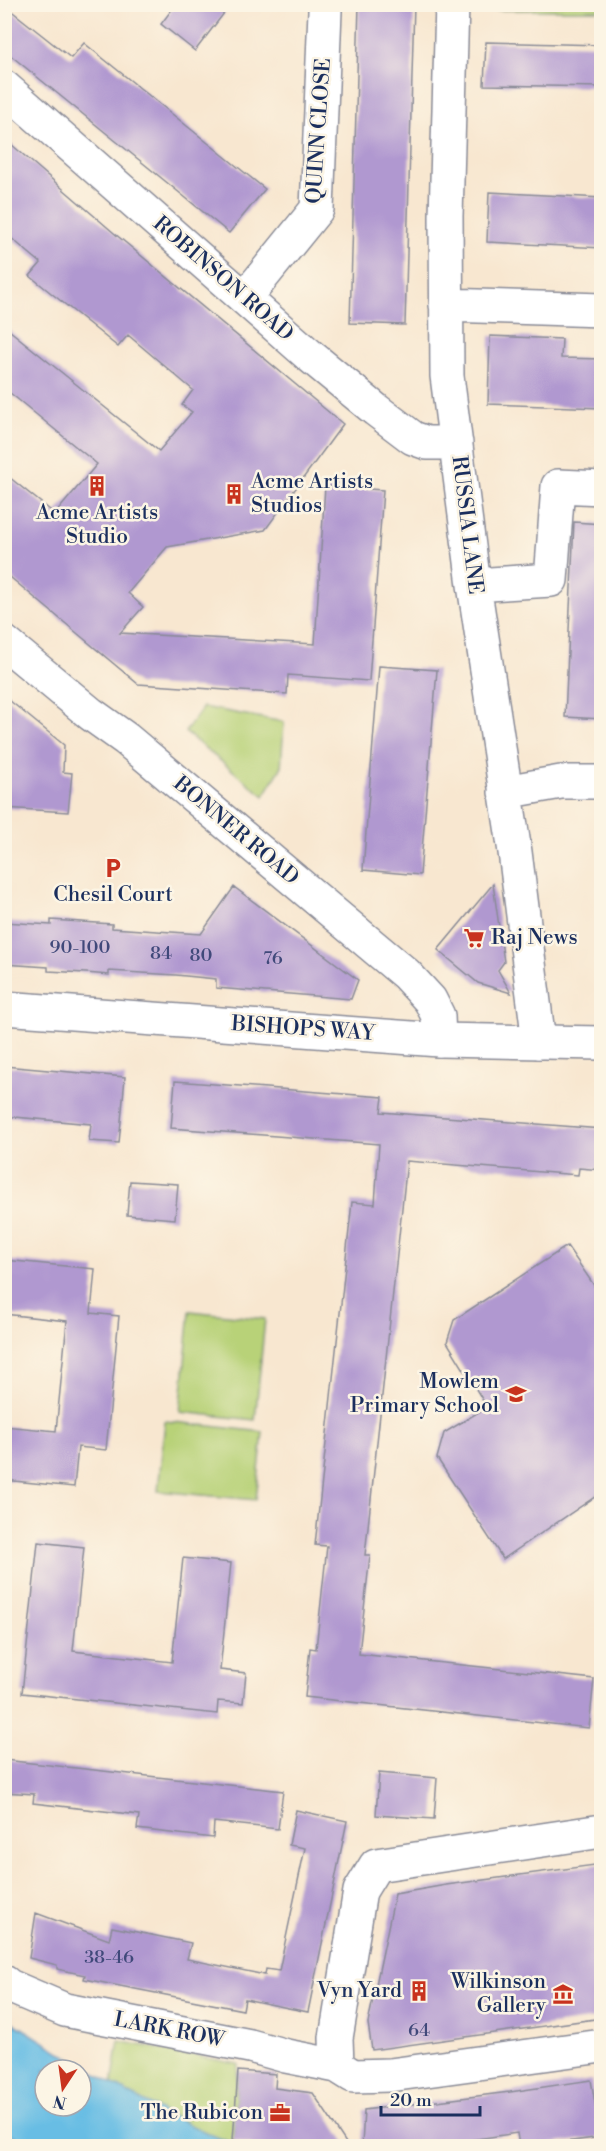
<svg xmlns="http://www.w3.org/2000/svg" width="606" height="2151" viewBox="0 0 606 2151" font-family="'Libre Bodoni',serif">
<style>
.green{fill:#b8d278;stroke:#6a806b;stroke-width:1.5}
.water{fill:#68bde4;stroke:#4276a1;stroke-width:1.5;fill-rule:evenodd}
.building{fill:#b098d0}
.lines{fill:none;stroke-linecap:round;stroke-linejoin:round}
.minor-casing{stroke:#8a8b97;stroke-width:36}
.tertiary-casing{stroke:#8a8b97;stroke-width:36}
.secondary-casing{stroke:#8a8b97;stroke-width:36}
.minor{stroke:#fff;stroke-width:33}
.tertiary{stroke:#fff;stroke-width:33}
.secondary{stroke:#fff;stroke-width:33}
.labels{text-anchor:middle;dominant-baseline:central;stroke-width:5;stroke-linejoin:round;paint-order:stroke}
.number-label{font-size:18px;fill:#40497a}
.street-label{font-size:21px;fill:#1b2f5e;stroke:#fcf5e5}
.poi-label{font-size:21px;fill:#1b2f5e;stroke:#fcf5e5;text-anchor:end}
</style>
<rect width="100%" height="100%" fill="#fcf5e5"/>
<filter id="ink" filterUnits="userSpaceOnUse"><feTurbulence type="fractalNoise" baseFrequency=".0167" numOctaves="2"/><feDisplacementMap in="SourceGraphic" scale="12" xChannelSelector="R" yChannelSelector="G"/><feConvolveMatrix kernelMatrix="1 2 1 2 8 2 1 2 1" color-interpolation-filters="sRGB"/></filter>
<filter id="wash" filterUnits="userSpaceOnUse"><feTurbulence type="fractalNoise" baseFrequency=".008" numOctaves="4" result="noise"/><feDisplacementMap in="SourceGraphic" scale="24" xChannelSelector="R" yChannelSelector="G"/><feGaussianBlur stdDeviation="1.35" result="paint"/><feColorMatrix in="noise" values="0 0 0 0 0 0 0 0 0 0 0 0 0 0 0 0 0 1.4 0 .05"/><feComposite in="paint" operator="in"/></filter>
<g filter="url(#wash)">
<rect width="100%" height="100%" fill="#f8e7d0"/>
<path class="green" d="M 476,4 L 601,4 L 602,10 L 475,10 Z
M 203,707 L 284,722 L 281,768 L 264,796 L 185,732 Z
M 190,1311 L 265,1319 L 255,1420 L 180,1412 Z
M 165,1421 L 263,1432 L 256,1500 L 158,1491 Z
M 119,2041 L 238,2064 L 233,2144 L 189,2126 L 112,2085 Z"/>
<path class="water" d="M 4,2017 C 82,2065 153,2113 239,2146 L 30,2146 L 5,2131 ZM 45,2070 L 81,2070 L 81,2106 L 45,2106 Z"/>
<g id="blocks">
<path class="building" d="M 176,4 L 231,4 L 195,51 L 161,24 Z
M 359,4 L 414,4 L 405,325 L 350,323 Z
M 4,5 L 71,58 L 84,43 L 265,189 L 229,233 L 4,50 Z
M 486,42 L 602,45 L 602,87 L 484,85 Z
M 4,138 L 114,233 L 343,424 L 265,530 L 167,547 L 128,593 L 143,607 L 120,633 L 315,644 L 325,486 L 383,490 L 369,681 L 288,675 L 287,694 L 138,684 L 4,572 L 4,473 L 55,514 L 97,464 L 4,388 L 4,326 L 159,451 L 192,412 L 182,405 L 193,390 L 128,335 L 118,347 L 30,276 L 41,263 L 4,232 Z
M 489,192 L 602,198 L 602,248 L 487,242 Z
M 490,336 L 562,339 L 561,358 L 602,359 L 602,408 L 488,404 Z
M 574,522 L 602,524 L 602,719 L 565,717 Z
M 379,666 L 437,670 L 420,875 L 363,870 Z
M 4,696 L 64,745 L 63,772 L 72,773 L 68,812 L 4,808 Z
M 493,884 L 504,962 L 498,970 L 511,993 L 478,983 L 438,950 Z
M 234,887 L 358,980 L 351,999 L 216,988 L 216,979 L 176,975 L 109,971 L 109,975 L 86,973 L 48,971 L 48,967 L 4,964 L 4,922 L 51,925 L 51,920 L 112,924 L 112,928 L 201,934 Z
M 4,1066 L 125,1077 L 119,1143 L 89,1141 L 91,1124 L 4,1116 Z
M 175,1081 L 383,1097 L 381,1112 L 602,1129 L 602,1170 L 579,1168 L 578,1175 L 407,1161 L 365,1555 L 370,1555 L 359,1654 L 594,1679 L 589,1728 L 305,1697 L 310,1648 L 316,1649 L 327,1546 L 315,1545 L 352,1202 L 375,1204 L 379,1144 L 171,1128 Z
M 130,1181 L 178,1184 L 175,1219 L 127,1215 Z
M 567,1246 L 602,1297 L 602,1492 L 503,1559 L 437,1458 L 444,1433 L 487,1407 L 447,1342 L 454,1320 Z
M 4,1260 L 95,1269 L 91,1313 L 119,1316 L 106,1450 L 78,1447 L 74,1487 L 4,1480 L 4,1426 L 56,1431 L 67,1321 L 4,1314 Z
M 38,1542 L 84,1547 L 73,1651 L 172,1662 L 183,1558 L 231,1563 L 220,1670 L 246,1673 L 243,1703 L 218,1701 L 217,1714 L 22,1693 Z
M 4,1760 L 283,1791 L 278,1829 L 214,1822 L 213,1838 L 137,1829 L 139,1815 L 33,1803 L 34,1794 L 4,1792 Z
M 379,1773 L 437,1778 L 434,1819 L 376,1815 Z
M 296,1810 L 347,1821 L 308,2012 L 245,1999 L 243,2010 L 84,1979 L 85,1975 L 57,1969 L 57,1965 L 29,1958 L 36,1913 L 109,1940 L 112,1927 L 191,1943 L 187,1959 L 265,1975 L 266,1969 L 279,1971 L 305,1848 L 289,1845 Z
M 602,1864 L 602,2018 L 372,2050 L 368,2023 L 395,1894 L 446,1885 Z
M 238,2071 L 276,2074 L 275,2088 L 313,2093 L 348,2146 L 258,2146 L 233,2140 Z
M 591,2080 L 601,2137 L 536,2146 L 519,2146 L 517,2133 L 456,2142 L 457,2146 L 362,2146 L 364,2110 L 510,2092 Z"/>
</g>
</g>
<g filter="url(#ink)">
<use href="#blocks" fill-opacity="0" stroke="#8a8b97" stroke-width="1.5"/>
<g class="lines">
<g class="minor-casing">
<path id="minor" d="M 452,4 L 446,216 L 447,376 L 474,585 L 515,852 L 539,1042
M 4,87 L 309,355 L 376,410 L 413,438 L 427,443 L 456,443
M 245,298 L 317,209 L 325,11
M 446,305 L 602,310
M 474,585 L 551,580 L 558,486 L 602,488
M 505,792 L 561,782 L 602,782
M 4,1982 L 9,1986 L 65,2010 L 250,2046 L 286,2056 L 337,2066 L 353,2076 L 390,2075 L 602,2046
M 337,2066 L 336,2038 L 360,1891 L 376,1865 L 602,1831"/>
</g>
<g class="tertiary-casing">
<path id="tertiary" d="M 4,642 L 91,714 L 126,739 L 406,974 L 430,1000 L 438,1016 L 439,1040"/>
</g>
<g class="secondary-casing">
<path id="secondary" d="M 4,1008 L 439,1040 L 602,1043"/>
</g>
<use href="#minor" class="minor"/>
<use href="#tertiary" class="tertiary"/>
<use href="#secondary" class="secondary"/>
</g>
</g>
<defs>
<g id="building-bare" transform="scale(1.62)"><path d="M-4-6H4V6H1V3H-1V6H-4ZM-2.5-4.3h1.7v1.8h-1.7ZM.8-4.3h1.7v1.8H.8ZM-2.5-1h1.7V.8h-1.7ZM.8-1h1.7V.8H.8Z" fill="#c8321e" stroke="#fcf5e5" stroke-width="2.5" paint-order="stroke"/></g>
<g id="parking-bare" transform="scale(1.62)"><path d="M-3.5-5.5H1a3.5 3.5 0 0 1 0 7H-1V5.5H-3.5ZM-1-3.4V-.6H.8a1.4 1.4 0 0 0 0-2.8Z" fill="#c8321e" stroke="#fcf5e5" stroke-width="2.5" paint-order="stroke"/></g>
<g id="supermarket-bare" transform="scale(1.62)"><path d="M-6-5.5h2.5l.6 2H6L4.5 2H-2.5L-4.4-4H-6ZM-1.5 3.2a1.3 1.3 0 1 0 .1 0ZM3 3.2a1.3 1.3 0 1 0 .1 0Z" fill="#c8321e" stroke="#fcf5e5" stroke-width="2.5" paint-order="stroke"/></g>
<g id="school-bare" transform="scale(1.62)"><path d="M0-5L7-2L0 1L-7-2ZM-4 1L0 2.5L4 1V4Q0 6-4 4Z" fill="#c8321e" stroke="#fcf5e5" stroke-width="2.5" paint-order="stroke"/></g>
<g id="museum-bare" transform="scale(1.62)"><path d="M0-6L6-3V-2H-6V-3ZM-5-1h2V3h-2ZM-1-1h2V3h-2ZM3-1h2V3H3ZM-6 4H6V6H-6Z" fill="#c8321e" stroke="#fcf5e5" stroke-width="2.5" paint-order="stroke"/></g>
<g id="office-bare" transform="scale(1.62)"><path d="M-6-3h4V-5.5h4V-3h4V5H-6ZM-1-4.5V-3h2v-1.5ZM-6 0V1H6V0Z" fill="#c8321e" stroke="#fcf5e5" stroke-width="2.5" paint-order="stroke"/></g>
</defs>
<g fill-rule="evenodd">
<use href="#building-bare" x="97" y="486"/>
<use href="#building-bare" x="234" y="494"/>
<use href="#parking-bare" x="113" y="868"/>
<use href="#supermarket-bare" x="474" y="938"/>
<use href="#school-bare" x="516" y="1394"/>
<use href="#building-bare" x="419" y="1991"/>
<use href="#museum-bare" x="563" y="1994"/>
<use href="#office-bare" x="280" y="2113"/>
</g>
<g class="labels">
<g class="number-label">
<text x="80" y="947">90-100</text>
<text x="161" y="953">84</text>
<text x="201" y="955">80</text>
<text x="273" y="958">76</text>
<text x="109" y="1957">38-46</text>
<text x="419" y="2030">64</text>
</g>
<g class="street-label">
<text transform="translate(319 131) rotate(-86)">QUINN CLOSE</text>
<text transform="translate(223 279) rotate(41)">ROBINSON ROAD</text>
<text transform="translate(467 525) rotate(83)">RUSSIA LANE</text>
<text transform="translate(236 831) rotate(40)">BONNER ROAD</text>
<text transform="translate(303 1029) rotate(4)">BISHOPS WAY</text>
<text transform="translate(169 2030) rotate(11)">LARK ROW</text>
</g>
<g class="poi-label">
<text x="251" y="482" text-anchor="start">Acme Artists<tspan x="251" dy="24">Studios</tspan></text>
<text x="97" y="513" text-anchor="middle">Acme Artists<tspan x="97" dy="24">Studio</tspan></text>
<text x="113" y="895" text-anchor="middle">Chesil Court</text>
<text x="491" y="938" text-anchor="start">Raj News</text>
<text x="499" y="1382">Mowlem<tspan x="499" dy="24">Primary School</tspan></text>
<text x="546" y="1982">Wilkinson<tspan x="546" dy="24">Gallery</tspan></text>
<text x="402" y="1991">Vyn Yard</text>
<text x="263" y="2113">The Rubicon</text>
</g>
</g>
<rect width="606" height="2151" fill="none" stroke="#fcf5e5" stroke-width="24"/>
<g transform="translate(63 2088) rotate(193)"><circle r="28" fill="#fcf5e5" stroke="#a2a6af" stroke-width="1.5"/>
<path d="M0-4.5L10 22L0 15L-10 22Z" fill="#c8321e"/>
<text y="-9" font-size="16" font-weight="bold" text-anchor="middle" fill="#1b2f5e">N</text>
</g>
<path d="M381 2106v9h99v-9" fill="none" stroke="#1b2f5e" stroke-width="3"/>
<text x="390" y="2106" font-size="18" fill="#1b2f5e" stroke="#fcf5e5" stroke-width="4.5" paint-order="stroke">20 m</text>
</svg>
